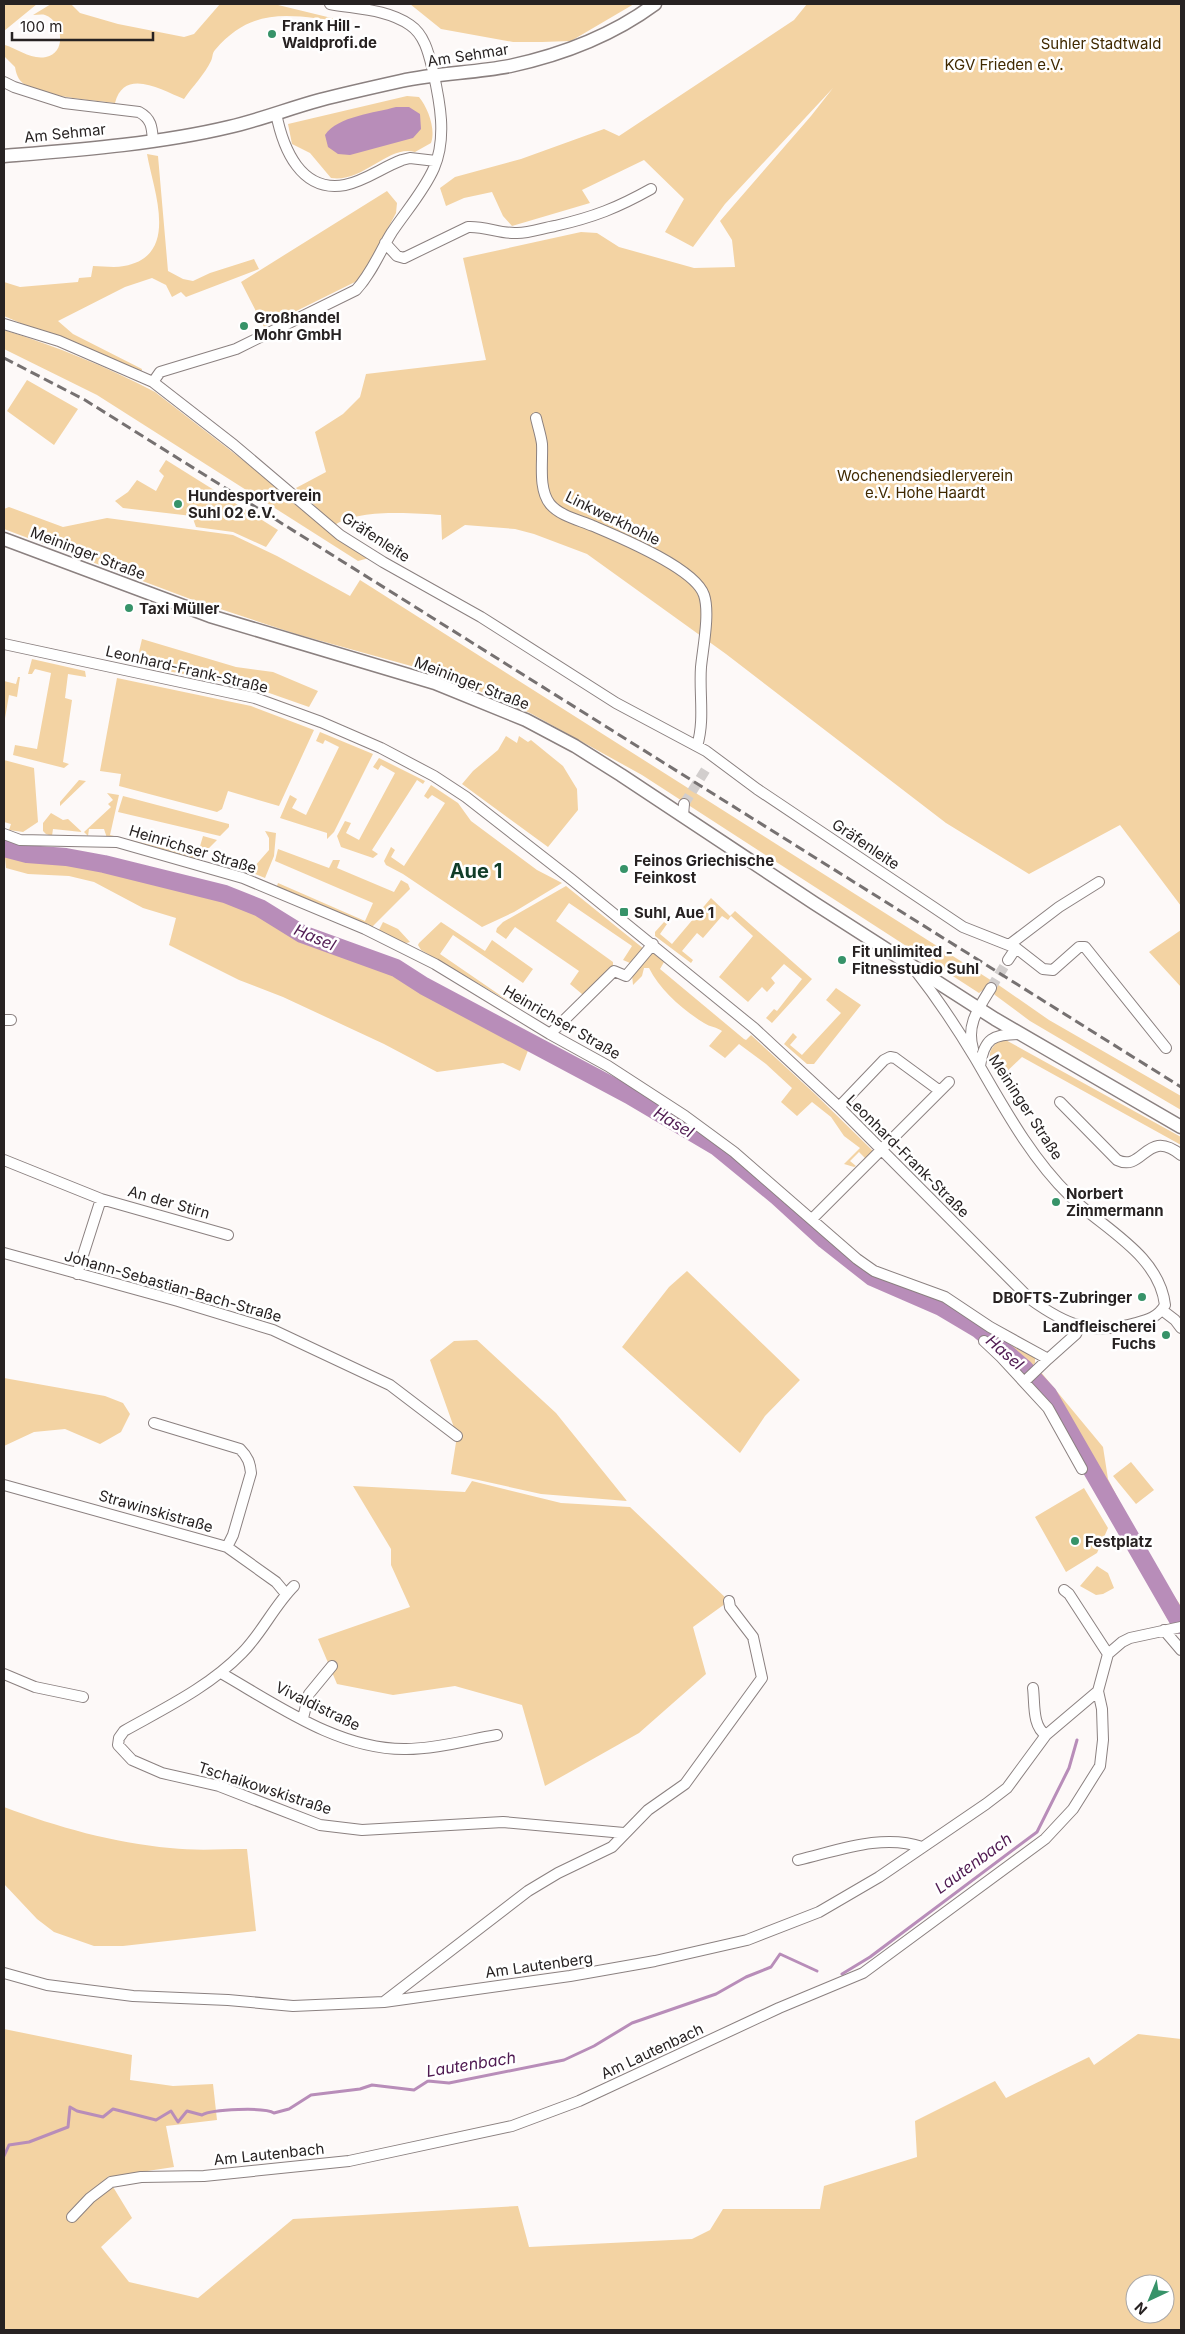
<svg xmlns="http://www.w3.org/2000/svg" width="1185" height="2334" viewBox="0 0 1185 2334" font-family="Inter,sans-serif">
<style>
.green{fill:#f3d3a3;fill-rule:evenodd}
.water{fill:#b88db9}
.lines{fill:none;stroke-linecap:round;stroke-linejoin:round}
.stream{stroke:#b88db9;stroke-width:3}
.river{stroke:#b88db9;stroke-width:18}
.minor-tunnel{stroke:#d2cecd;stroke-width:10;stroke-dasharray:10 5;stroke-linecap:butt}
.minor-casing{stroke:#8b8180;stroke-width:12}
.major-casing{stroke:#8b8180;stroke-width:15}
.minor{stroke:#fff;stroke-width:10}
.major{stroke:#fff;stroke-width:12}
.rail{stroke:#767171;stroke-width:3;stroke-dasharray:10 5;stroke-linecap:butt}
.poi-dot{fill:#379369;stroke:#fff;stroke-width:2}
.labels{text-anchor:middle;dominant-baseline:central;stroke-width:5;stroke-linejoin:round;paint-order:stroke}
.poi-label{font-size:15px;font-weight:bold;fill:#272222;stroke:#fff;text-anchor:start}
.park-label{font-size:15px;fill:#402900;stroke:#fff}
.street-label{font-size:15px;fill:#272222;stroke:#fff}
.water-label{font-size:16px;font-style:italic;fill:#4f1a51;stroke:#fff}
.district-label{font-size:20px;font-weight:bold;fill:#113d29;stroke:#fff}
</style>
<rect width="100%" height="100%" fill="#fdf9f8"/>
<path class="green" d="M 4,4 L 37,4 L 4,31 Z
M 51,4 L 71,4 L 80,13 L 118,24 L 184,37 L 194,34 L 220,4 L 274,4 L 348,22 C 295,17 255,3 215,50 C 212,53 213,57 211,61 C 205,74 192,87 184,99 C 162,90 124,67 115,103 C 90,100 46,97 24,84 C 18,80 16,73 15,67 L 4,56 L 5,45 C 18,49 31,60 46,57 C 67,53 63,21 45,15 C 42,14 37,15 33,15 Z
M 410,4 L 634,4 L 571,41 L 542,42 L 513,42 L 441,29 Z
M 807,4 L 1181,4 L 1181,906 L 1120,825 L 1029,874 L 946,823 L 726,654 L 587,554 L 534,534 L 515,529 L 465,525 L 442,540 L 441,515 C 413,513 357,509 335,525 L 296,488 L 326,472 L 315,432 L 343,414 L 360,397 L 366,374 L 486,360 L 463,258 L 581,232 L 597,233 L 619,247 L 694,268 L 735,267 L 732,240 L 720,221 L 811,116 L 833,88 L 725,204 L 693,247 L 665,232 L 684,199 L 644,160 L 582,190 L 590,203 L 512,226 L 503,216 L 492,192 L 464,198 L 446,206 L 440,188 L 455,177 L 521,159 L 604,129 L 619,136 L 794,20 Z
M 407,96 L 419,97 C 428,108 436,129 431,143 L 415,152 C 389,144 363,183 331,178 L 310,153 L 292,144 L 288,124 Z
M 147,154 L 158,156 L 168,271 L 183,279 L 193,281 L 210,273 L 254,259 L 259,269 L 186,297 L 181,292 L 172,297 L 166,285 L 152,278 L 125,287 L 58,321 L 73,334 L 142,369 L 141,375 L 4,316 L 4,282 L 20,287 L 78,282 L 79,278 L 91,277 L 93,266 C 103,266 114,268 124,266 C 181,256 153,190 147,154 Z
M 387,191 L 397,203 L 396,213 L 361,279 L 264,327 L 241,282 Z
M 4,330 C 56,346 107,367 155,392 L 369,558 L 358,561 L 97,395 L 4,349 Z
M 27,380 L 78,409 L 54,445 L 7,411 Z
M 166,460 L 278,530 L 266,547 L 233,532 L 196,527 L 192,516 L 123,508 L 115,501 L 128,492 L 137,480 L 156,491 L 164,476 L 159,471 Z
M 9,507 L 63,527 L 107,518 L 233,535 L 277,556 L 350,596 L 360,580 L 1000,986 L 1049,1020 L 1181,1096 L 1181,1110 L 1030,1021 L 995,995 L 988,986 L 979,993 L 642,775 L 530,713 L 440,674 L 296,634 L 193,600 L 4,529 L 4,509 Z
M 142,639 L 236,667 L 273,672 L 318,691 L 309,707 L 255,688 L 152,668 L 138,656 Z
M 32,659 L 85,671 L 86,677 L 68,674 L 65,698 L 72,700 L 63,762 L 69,764 L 64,768 L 13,755 L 15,745 L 37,749 L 51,673 L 35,669 L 32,674 L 28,674 Z
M 18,677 L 20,677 L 17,697 L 9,695 L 4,724 L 4,681 L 16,684 Z
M 117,678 L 251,706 L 314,730 L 279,806 L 228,791 L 222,809 L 217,812 L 119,786 L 121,774 L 100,771 Z
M 320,732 L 373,754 L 334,832 L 327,839 L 327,833 L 280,818 L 290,795 L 297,799 L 292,808 L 306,815 L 339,747 L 325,740 L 323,744 L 316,741 Z
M 506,736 L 517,743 L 519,736 L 528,742 L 531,740 L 563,766 L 577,789 L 578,810 L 548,847 L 462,784 L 473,771 L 498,750 Z
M 379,758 L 425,781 L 423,784 L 417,780 L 372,850 L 378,854 L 373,858 L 341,847 L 337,836 L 345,821 L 351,823 L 346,833 L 359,840 L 395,773 L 381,765 L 378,770 L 373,767 Z
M 4,760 L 34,768 L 38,822 L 23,832 L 9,830 L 11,824 L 4,822 Z
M 79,780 L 86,781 L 60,806 L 60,802 Z
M 431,785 L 458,803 L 471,821 L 537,870 L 562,883 L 514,912 L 482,927 L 403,874 L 386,865 L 384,861 L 391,847 L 395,850 L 391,857 L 404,866 L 445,803 L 432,795 L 428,799 L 424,796 Z
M 107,793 L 119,795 L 110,835 L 200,857 L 196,862 L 107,838 L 104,829 L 89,829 L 88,836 L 84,832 L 111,807 L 108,804 L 113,800 Z
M 123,796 L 229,824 L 229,827 L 220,836 L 118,812 Z
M 51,813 L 63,820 L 68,819 L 82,832 L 53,829 L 52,836 L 46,834 L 43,831 L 43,823 Z
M 265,831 L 276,833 L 274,856 L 265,878 L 253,873 L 251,879 L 245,877 L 269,850 L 269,838 Z
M 203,836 L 217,840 L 203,854 L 198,853 Z
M 4,848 L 27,854 L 66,857 L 104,864 L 225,894 L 260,908 L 302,934 L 396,968 L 424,986 L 531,1043 L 520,1071 L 503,1063 L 437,1072 L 384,1044 L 283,997 L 239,980 L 169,945 L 176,918 L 143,908 L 94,882 L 69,876 L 28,874 L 6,868 Z
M 278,849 L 329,868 L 333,860 L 340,860 L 337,868 L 394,892 L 401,880 L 408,884 L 410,889 L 372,927 L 276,889 L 278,883 L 365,921 L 373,903 L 275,861 Z
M 566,886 L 644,949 L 630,963 L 623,960 L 632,946 L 569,903 L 556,921 L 613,962 L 613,967 L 587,994 L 582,994 L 570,984 L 579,971 L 515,927 L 506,939 L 496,932 L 497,928 L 503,922 Z
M 711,898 L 730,916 L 735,911 L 812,979 L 772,1023 L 766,1018 L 774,1009 L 777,1011 L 802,979 L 784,964 L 771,978 L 775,983 L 767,992 L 762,987 L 748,1002 L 719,977 L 753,936 L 731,916 L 728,920 L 722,916 L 703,938 L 697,933 L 682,951 L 693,960 L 691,963 L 655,936 L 655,932 L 664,922 L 667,924 L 660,934 L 672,944 Z
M 383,922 L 398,929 L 410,942 C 401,946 384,938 379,930 Z
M 441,922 L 485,951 L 492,940 L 533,969 L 523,983 L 453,935 L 440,954 L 513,1004 L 421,950 L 418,945 L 419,943 Z
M 1181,930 L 1181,987 L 1149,952 Z
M 652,952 L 664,962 L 660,969 L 744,1039 L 746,1040 L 751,1035 L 815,1094 L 874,1152 L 866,1159 L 859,1152 L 850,1161 L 856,1166 L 854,1167 L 844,1164 L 860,1148 L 844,1136 L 831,1117 L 812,1102 L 797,1116 L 781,1102 L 792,1088 L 766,1064 L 739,1044 L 725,1058 L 709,1046 L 722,1031 C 717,1027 710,1027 704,1023 C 683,1010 660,990 649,968 L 644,968 L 642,976 L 633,985 L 632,975 Z
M 836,988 L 861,1005 L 814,1064 L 807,1064 L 784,1044 L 793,1033 L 797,1037 L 790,1045 L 802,1055 L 841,1013 L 826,1000 Z
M 1002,1038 L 1181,1137 L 1181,1145 L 1022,1057 L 1001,1077 C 989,1058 983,1054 1002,1038 Z
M 687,1271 L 800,1380 L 765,1416 L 740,1453 L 622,1347 L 669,1287 Z
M 996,1334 L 1035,1357 L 1035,1363 L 1032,1366 Z
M 477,1340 L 556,1413 L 627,1501 L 541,1494 L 451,1474 L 457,1436 L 430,1360 L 454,1341 Z
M 1040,1371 L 1103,1447 L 1108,1479 L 1151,1563 L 1181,1606 L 1181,1615 L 1167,1618 L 1058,1420 L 1059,1416 L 1032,1382 Z
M 4,1378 L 105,1396 L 123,1403 L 130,1414 L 121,1432 L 100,1444 L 65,1429 L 34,1432 L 4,1446 Z
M 1131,1462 L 1154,1490 L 1136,1504 L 1113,1476 Z
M 472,1481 L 561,1503 L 630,1507 L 729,1601 L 693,1627 L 706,1674 L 639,1733 L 545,1786 L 522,1705 L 455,1686 L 393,1695 L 337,1684 L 318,1639 L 410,1607 L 391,1565 L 391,1549 L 353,1486 L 465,1492 Z
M 1084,1488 L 1108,1528 L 1097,1553 L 1066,1572 L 1035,1517 Z
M 1097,1566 L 1108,1573 L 1114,1588 L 1103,1594 L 1096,1595 L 1080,1586 Z
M 4,1807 C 57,1827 114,1843 170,1848 C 196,1851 222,1849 247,1849 L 256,1931 L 123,1946 L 94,1946 L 54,1932 L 37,1919 L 4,1884 Z
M 4,2029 L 132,2055 L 130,2080 L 173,2086 L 213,2084 L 217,2120 L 166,2126 L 174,2167 L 107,2177 L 132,2218 L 101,2247 L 129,2282 L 198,2298 L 293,2219 L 518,2206 L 529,2247 L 692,2239 L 710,2230 L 723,2209 L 820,2209 L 824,2186 L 917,2157 L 915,2121 L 995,2081 L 1006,2098 L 1089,2057 L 1094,2065 L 1138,2034 L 1181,2039 L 1181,2330 L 4,2330 ZM 1135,2284 L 1165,2284 L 1165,2314 L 1135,2314 Z"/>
<path class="water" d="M 396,107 L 409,107 L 420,114 L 421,129 L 413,138 L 350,155 L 338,154 L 328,147 L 325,135 C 338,116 375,113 396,107 Z"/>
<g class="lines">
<path class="stream" d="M 842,1974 L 870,1957 L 1037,1832 L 1069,1768 L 1077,1740
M 4,2156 L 9,2145 L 29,2142 L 68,2127 L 70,2107 L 77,2111 L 103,2117 L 113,2109 L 156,2120 L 171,2111 L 178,2122 L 187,2111 L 202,2115 C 212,2109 265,2107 274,2113 L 289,2109 L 311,2095 L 360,2089 L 372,2085 L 414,2090 L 428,2081 L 449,2083 L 564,2060 L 594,2046 L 632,2023 L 716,1994 L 746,1977 L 771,1967 L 780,1954 L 817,1971"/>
<path class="river" d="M 4,848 L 27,854 L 66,857 L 104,864 L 225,894 L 260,908 L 302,934 L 396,968 L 424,986 L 629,1095 L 717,1147 L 778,1197 L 825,1240 L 872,1277 L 941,1307 L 978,1329 L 1024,1368 L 1048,1394 L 1181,1625"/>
<path class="minor-tunnel" d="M 684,804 L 708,766
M 991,988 L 1008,960"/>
<g class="minor-casing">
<path id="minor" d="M 4,82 L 14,87 L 64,103 L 139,112 C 152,119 152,128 153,141
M 276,113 C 283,149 301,193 345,185 C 365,181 383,167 402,160 L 410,158 L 436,161
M 385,243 L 397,256 L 404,258 L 468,227 C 485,226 501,234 517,233 C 530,233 543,228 555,226 C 594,217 617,208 651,189
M 4,324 L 59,341 L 153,382 L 234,445 L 340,535 L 383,562 L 481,617 L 616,703 L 706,751 L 757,789 L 963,927 L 1016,948 L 1008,960
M 153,382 L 160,372 L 236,349 L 356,290 C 372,273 380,251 392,232 C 406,211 424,191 434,168 C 447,138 440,102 433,71 C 429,55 425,35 410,25 C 387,9 356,9 330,4
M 536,418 C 538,427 541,436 542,444 C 543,462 538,489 550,504 C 560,516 579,520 593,526 C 619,537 695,568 704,595 C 710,613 703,647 701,667 C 699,693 705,720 697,746
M 4,644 L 255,698 L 321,722 L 381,748 L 434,776 L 466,797 L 571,879 L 754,1028 L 839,1107 L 1030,1299 C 1066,1325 1092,1336 1136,1323 C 1148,1320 1158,1317 1165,1305 C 1159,1254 1102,1228 1070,1196 C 1030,1157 1003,1106 975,1058 C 957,1028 937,998 915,970
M 683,815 L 684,804
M 4,834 L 20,840 L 117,842 L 243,878 L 365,929 L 435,964 L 550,1034 L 608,1066 L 685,1116 L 734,1152 L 857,1259 L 874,1271 L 945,1297 L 990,1327 L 1048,1359 L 1076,1334 L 1080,1326
M 1009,945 L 1059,907 L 1099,882
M 1016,948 L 1043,969 L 1053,970 L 1079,947 L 1085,947 L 1166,1048
M 4,1020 L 11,1020
M 550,1034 L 614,971 L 626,976 L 653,944
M 973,1049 C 966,1025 978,1009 991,988
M 980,1066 C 984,1038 993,1034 1021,1034
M 1060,1102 L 1117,1160 C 1144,1173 1146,1127 1181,1155
M 839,1107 L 884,1060 L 890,1057 L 895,1058 L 940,1091
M 4,1160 L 101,1199 L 228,1235
M 812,1219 L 949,1082
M 4,1253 L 178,1301 L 273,1330 L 390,1385 L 457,1436
M 77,1274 L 101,1199
M 1162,1310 L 1175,1320 L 1181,1328
M 984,1341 L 1001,1357 L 1048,1408 L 1082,1469
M 1024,1382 L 1048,1359
M 154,1423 L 240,1449 C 248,1457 250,1463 251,1473 L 233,1535 L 227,1547
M 4,1485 L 227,1547 L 276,1582 L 286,1594
M 294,1586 C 274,1606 262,1633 242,1653 C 209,1687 165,1708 124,1731 L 119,1738 L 118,1745 L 132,1760 L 162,1773 L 219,1786 L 320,1825 L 362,1830 L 503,1822 L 624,1833
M 1064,1590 L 1069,1594 L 1108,1654
M 1164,1630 L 1181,1650
M 221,1673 C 277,1705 339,1750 406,1749 C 436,1749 467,1740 497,1735
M 4,1674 L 35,1687 L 83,1697
M 1033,1688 C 1035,1704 1032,1726 1046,1735
M 303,1718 L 309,1694 L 332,1666
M 798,1860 C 837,1851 882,1833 922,1847
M 4,1973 L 47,1985 L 133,1996 L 228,2000 L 293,2006 L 384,2002 L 570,1976 L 655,1961 L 747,1940 L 819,1912 L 879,1877 L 986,1804 L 1007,1788 L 1046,1735 L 1098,1691 L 1108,1654 L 1122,1642 L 1130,1638 L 1181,1627
M 385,2001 L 528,1891 L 558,1873 L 612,1847 L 648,1810 L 685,1784 L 762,1678 L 753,1637 L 730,1607 L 729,1601
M 72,2217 L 90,2198 L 111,2182 L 141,2177 L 204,2176 L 349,2161 L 512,2126 L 579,2101 L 779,2008 L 863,1973 L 1045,1839 L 1073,1809 L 1100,1766 L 1103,1740 L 1102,1709 L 1098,1691"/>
</g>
<g class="major-casing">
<path id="major" d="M 4,156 C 77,150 158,144 229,127 C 260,120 290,108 320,100 C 347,93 374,87 401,81 C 437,73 474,73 510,66 C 561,55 613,35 655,4
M 4,539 L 210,616 L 435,683 L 526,720 L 575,746 L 621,775 L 814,903 L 995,1019 L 1181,1127"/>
</g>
<use href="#minor" class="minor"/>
<use href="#major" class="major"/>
<path class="rail" d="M 4,358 L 85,400 L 1181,1087"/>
</g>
<g class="poi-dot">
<circle cx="272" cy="34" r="5"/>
<circle cx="244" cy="326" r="5"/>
<circle cx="178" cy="504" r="5"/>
<circle cx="129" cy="608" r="5"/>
<circle cx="624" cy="869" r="5"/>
<rect x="619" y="907" width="10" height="10" rx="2.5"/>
<circle cx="842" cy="960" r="5"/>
<circle cx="1056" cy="1202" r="5"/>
<circle cx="1142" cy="1297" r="5"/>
<circle cx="1166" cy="1335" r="5"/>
<circle cx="1075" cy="1541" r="5"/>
</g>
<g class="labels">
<g class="poi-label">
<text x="282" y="25">Frank Hill -<tspan x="282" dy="17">Waldprofi.de</tspan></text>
<text x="254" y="317">Großhandel<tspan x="254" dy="17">Mohr GmbH</tspan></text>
<text x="188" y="495">Hundesportverein<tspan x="188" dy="17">Suhl 02 e.V.</tspan></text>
<text x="139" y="608">Taxi Müller</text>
<text x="634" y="860">Feinos Griechische<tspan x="634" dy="17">Feinkost</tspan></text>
<text x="634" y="912">Suhl, Aue 1</text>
<text x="852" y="951">Fit unlimited -<tspan x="852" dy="17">Fitnesstudio Suhl</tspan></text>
<text x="1066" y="1193">Norbert<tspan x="1066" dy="17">Zimmermann</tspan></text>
<text x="1132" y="1297" text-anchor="end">DB0FTS-Zubringer</text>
<text x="1156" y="1326" text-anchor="end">Landfleischerei<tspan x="1156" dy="17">Fuchs</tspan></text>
<text x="1085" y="1541">Festplatz</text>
</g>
<g class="park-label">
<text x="1101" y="43">Suhler Stadtwald</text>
<text x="1004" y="64">KGV Frieden e.V.</text>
<text x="925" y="475">Wochenendsiedlerverein<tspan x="925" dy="17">e.V. Hohe Haardt</tspan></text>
</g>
<g class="street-label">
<text transform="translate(468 55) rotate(-9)">Am Sehmar</text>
<text transform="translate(65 133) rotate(-6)">Am Sehmar</text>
<text transform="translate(613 518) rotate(26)">Linkwerkhohle</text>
<text transform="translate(376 537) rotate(33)">Gräfenleite</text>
<text transform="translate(88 553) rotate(21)">Meininger Straße</text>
<text transform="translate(187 669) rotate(13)">Leonhard-Frank-Straße</text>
<text transform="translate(472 683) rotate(21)">Meininger Straße</text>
<text transform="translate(866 844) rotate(34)">Gräfenleite</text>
<text transform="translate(193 849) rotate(17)">Heinrichser Straße</text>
<text transform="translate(562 1022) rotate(30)">Heinrichser Straße</text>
<text transform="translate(1026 1107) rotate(57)">Meininger Straße</text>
<text transform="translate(908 1156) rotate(45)">Leonhard-Frank-Straße</text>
<text transform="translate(169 1202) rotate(16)">An der Stirn</text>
<text transform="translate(173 1286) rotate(16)">Johann-Sebastian-Bach-Straße</text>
<text transform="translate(156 1511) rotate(16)">Strawinskistraße</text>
<text transform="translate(318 1706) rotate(26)">Vivaldistraße</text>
<text transform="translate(265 1788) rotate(18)">Tschaikowskistraße</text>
<text transform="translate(539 1965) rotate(-8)">Am Lautenberg</text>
<text transform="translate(652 2051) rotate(-25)">Am Lautenbach</text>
<text transform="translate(269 2154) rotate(-6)">Am Lautenbach</text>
</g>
<g class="water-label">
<text transform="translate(315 937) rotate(23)">Hasel</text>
<text transform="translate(674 1122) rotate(31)">Hasel</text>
<text transform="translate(1005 1352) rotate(41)">Hasel</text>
<text transform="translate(973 1863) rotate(-36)">Lautenbach</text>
<text transform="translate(471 2064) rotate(-9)">Lautenbach</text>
</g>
<g class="district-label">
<text x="476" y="871">Aue 1</text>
</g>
</g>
<rect width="1185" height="2334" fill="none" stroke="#272222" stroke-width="10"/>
<g transform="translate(1150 2299) rotate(224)"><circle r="24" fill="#ffffff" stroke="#a9a7a7"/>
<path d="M0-4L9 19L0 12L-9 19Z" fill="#379369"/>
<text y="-8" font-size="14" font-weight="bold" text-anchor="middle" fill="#272222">N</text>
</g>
<path d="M12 32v8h141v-8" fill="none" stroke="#272222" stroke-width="2.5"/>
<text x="20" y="32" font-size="15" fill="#272222" stroke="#ffffff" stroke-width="4" paint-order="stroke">100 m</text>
</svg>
